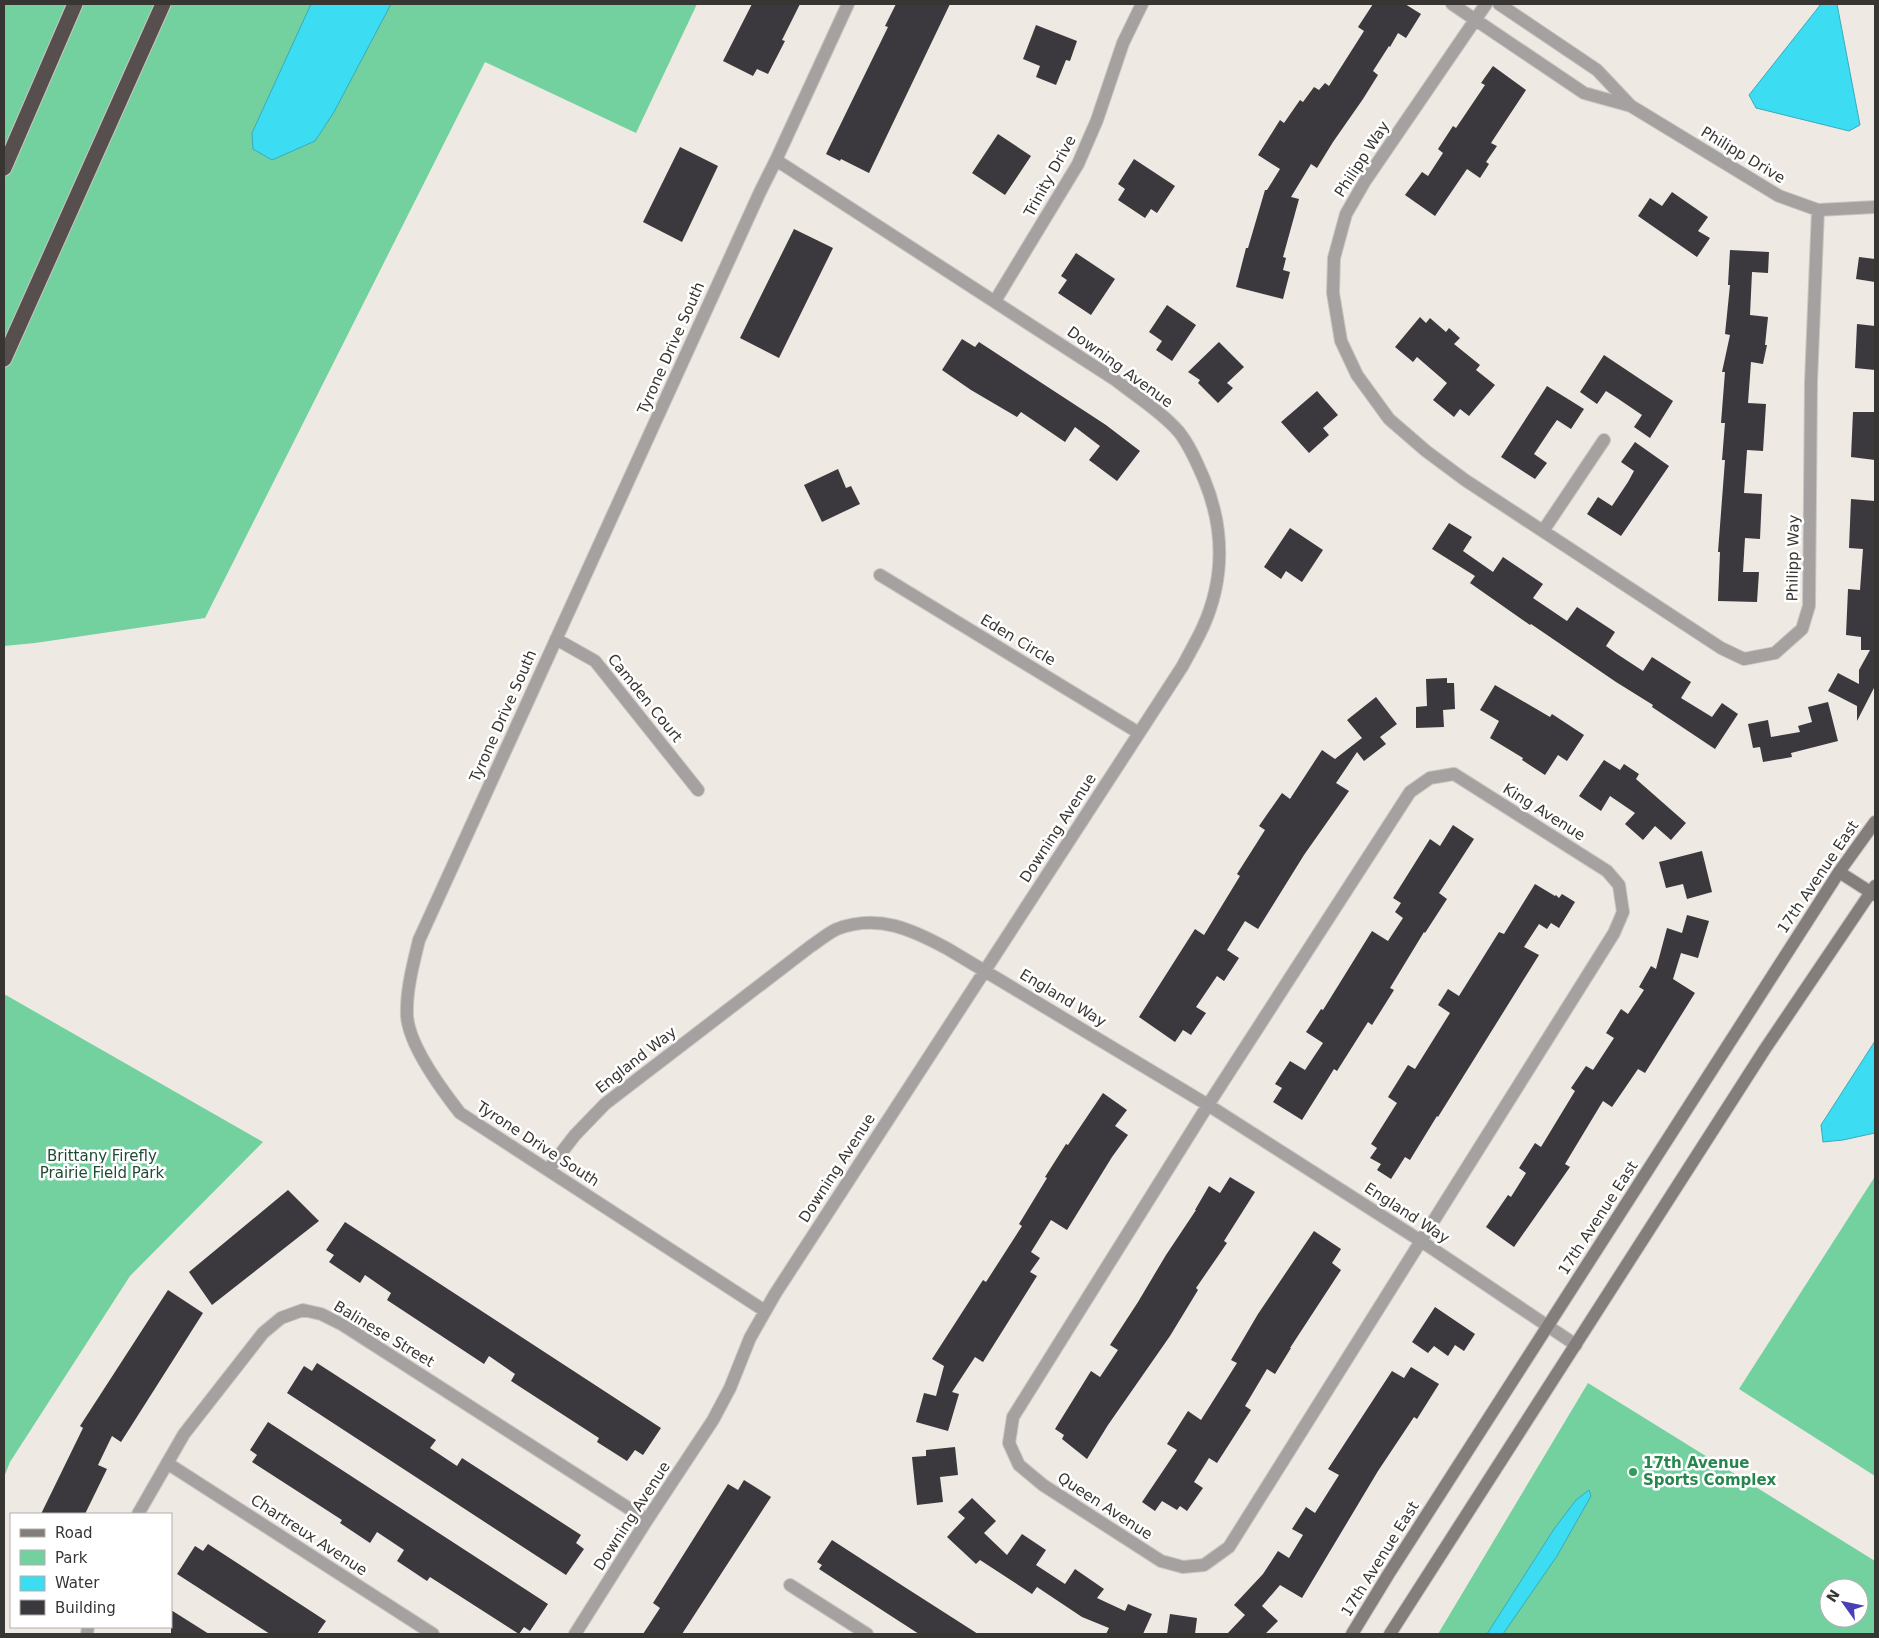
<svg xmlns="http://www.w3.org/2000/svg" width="1879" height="1638" viewBox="0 0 1879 1638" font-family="'DejaVu Sans',sans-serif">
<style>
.green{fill:#72d19f;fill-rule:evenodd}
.water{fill:#3cdcf3;stroke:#3baab9}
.building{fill:#3b383e}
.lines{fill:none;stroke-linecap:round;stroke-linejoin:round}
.street-casing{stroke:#cac5c0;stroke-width:14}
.secondary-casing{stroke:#cac5c0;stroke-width:14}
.highway-casing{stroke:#cac5c0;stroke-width:17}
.street{stroke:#a5a1a0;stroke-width:12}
.secondary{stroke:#837e7c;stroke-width:12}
.highway{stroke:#574f4e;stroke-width:15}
.leisure-dot{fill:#2e9e5b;stroke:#fff;stroke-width:2}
.labels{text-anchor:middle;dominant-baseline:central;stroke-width:5;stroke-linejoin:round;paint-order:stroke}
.street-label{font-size:15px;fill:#383633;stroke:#fff}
.park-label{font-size:15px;fill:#1e4b34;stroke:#fff}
.leisure-label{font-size:15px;font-weight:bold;fill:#27864d;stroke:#fff;text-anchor:start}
</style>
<rect width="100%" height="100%" fill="#efe9e3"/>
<path class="green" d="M 4,4 L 697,4 L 636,133 L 485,62 L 205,618 L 35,643 L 4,646 Z
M 4,994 L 263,1142 L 130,1276 L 10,1462 L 4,1477 Z
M 1874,1178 L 1875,1178 L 1875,1476 L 1739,1389 Z
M 1588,1383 L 1875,1561 L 1875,1634 L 1438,1634 ZM 1829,1588 L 1859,1588 L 1859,1618 L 1829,1618 Z"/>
<path class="water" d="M 311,4 L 391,4 L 334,112 L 315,141 L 272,160 L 253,149 L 252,133 Z
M 1821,4 L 1837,4 L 1860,125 L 1849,131 L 1756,108 L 1749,95 Z
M 1875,1041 L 1875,1133 L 1843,1140 L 1823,1142 L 1821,1125 Z
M 1589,1490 L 1591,1496 L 1557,1556 L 1503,1634 L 1487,1634 L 1554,1529 L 1576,1500 Z"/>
<path class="building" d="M 752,4 L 800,4 L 782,40 L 785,41 L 768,74 L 757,69 L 753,76 L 723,61 Z
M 896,4 L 950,4 L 869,173 L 841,159 L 840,161 L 826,154 L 888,27 L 885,26 Z
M 1373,4 L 1405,4 L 1421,14 L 1406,38 L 1398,33 L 1390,47 L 1389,46 L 1373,71 L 1378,75 L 1363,99 L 1333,142 L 1317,168 L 1311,164 L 1291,197 L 1299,199 L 1283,257 L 1286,258 L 1283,270 L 1290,272 L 1283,299 L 1236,287 L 1246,248 L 1248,248 L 1265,190 L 1267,190 L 1280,169 L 1258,155 L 1280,120 L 1284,123 L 1300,100 L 1303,102 L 1314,87 L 1319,90 L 1325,83 L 1329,86 L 1364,31 L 1358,27 Z
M 1036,25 L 1077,41 L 1070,61 L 1066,60 L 1056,85 L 1036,77 L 1040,66 L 1023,59 Z
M 1493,66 L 1526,90 L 1491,143 L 1497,146 L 1486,162 L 1489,164 L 1480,178 L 1467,169 L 1435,216 L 1405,195 L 1422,172 L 1428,176 L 1443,153 L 1438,149 L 1453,126 L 1456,128 L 1485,85 L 1481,83 Z
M 998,134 L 1031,156 L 1005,195 L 972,173 Z
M 680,147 L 718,166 L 682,242 L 643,222 Z
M 1134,159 L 1175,186 L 1157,213 L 1151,209 L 1145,218 L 1118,200 L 1125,189 L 1118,184 Z
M 1672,192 L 1708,217 L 1698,231 L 1710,238 L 1697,257 L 1638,216 L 1650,198 L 1662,206 Z
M 794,229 L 833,248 L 779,358 L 740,338 Z
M 1730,250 L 1769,252 L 1768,273 L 1752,272 L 1750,315 L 1768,317 L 1765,345 L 1767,345 L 1763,364 L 1751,362 L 1748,403 L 1766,404 L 1763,451 L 1747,450 L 1744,493 L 1762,494 L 1760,539 L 1745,538 L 1743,572 L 1759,572 L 1757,602 L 1718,601 L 1720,552 L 1718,552 L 1725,460 L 1722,460 L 1725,423 L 1721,423 L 1725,372 L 1722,372 L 1730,335 L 1725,334 L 1730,285 L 1728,285 Z
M 1076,253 L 1115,279 L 1091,315 L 1058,293 L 1067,280 L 1061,276 Z
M 1859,257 L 1875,259 L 1875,282 L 1856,279 Z
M 1167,305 L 1196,325 L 1172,361 L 1156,350 L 1162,341 L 1149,332 Z
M 1420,317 L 1426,323 L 1430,318 L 1446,332 L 1449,328 L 1460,338 L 1454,344 L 1480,365 L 1476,370 L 1495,385 L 1469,416 L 1460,409 L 1454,417 L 1433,400 L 1447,383 L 1417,357 L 1413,362 L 1395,347 Z
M 1857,324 L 1875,326 L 1875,370 L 1855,368 Z
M 962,339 L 975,347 L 979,342 L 1106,425 L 1140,451 L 1117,481 L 1089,460 L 1100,446 L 1075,427 L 1065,442 L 1021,412 L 1017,417 L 971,390 L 942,370 Z
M 1219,342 L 1244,367 L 1227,383 L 1233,388 L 1218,403 L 1198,383 L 1200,380 L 1188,372 Z
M 1604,355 L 1673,401 L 1650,438 L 1634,427 L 1642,415 L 1617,398 L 1606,391 L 1597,404 L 1580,392 Z
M 1547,386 L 1584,409 L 1571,429 L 1557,420 L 1550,430 L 1534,454 L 1547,463 L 1535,479 L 1501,457 Z
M 1317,391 L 1338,415 L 1323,428 L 1329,435 L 1309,453 L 1281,422 Z
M 1853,412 L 1875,412 L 1875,460 L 1851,457 Z
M 1635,442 L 1669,466 L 1621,536 L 1587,514 L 1598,497 L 1612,506 L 1628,482 L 1634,471 L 1621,462 Z
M 838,469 L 846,488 L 851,486 L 860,504 L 822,522 L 804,485 Z
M 1851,499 L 1875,501 L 1875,686 L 1857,721 L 1857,706 L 1828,691 L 1838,673 L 1859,684 L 1859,670 L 1870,650 L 1861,650 L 1861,637 L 1846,635 L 1848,589 L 1860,590 L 1863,549 L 1849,548 Z
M 1449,523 L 1472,537 L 1463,551 L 1493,572 L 1503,557 L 1543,584 L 1533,598 L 1567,621 L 1577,607 L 1615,632 L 1606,646 L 1617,654 L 1643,671 L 1652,657 L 1691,682 L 1681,698 L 1712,717 L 1722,703 L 1738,714 L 1715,749 L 1652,707 L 1653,705 L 1616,682 L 1531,624 L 1530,625 L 1470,583 L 1475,576 L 1432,549 Z
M 1290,528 L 1323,550 L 1302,582 L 1286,571 L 1281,579 L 1264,567 Z
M 1447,678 L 1447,683 L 1454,683 L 1455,709 L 1443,710 L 1444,727 L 1416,728 L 1416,707 L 1427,706 L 1426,679 Z
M 1495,685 L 1550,717 L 1552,714 L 1584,735 L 1567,761 L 1558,755 L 1545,775 L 1522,760 L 1523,758 L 1490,738 L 1499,721 L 1480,710 Z
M 1376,697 L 1397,724 L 1380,737 L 1386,744 L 1364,761 L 1357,752 L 1336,783 L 1349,791 L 1304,855 L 1258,929 L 1245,921 L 1227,950 L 1239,958 L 1224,981 L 1217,976 L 1196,1007 L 1206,1013 L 1191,1035 L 1183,1030 L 1175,1042 L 1139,1017 L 1195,929 L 1204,935 L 1240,876 L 1237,874 L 1265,830 L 1259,826 L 1282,793 L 1290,799 L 1322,750 L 1335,759 L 1362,738 L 1347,720 Z
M 1828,702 L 1838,741 L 1791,753 L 1792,757 L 1763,762 L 1760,747 L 1753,748 L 1748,724 L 1768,720 L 1771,737 L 1800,732 L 1798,726 L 1812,722 L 1808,707 Z
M 1604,760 L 1620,770 L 1624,764 L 1639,774 L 1636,779 L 1686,823 L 1671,840 L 1655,826 L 1643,840 L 1625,824 L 1635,813 L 1610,796 L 1601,811 L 1579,796 Z
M 1453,825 L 1474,839 L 1439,893 L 1447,899 L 1425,933 L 1424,932 L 1390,988 L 1394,990 L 1372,1025 L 1368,1022 L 1337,1071 L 1334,1069 L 1302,1120 L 1273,1102 L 1282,1088 L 1275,1084 L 1290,1061 L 1305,1070 L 1323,1043 L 1306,1032 L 1321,1009 L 1323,1010 L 1372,931 L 1388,941 L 1403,918 L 1395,912 L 1401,903 L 1393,898 L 1430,839 L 1440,846 Z
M 1702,851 L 1712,892 L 1687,899 L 1683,884 L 1666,888 L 1659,862 Z
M 1535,884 L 1555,896 L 1556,895 L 1559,898 L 1562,894 L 1575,902 L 1559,928 L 1551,923 L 1547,929 L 1539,924 L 1524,947 L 1539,955 L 1438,1117 L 1437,1116 L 1410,1160 L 1405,1157 L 1391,1179 L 1377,1170 L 1381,1164 L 1370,1158 L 1377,1148 L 1371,1144 L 1397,1103 L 1388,1097 L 1408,1065 L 1415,1069 L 1450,1013 L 1438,1005 L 1448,989 L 1459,996 L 1499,932 L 1504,934 Z
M 1687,915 L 1709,921 L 1698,958 L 1681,953 L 1673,979 L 1695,993 L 1645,1073 L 1638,1069 L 1612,1107 L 1603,1101 L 1565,1164 L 1570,1167 L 1514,1247 L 1486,1227 L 1508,1195 L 1511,1197 L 1526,1173 L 1519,1168 L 1535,1143 L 1541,1147 L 1575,1091 L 1571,1088 L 1586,1066 L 1593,1070 L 1614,1038 L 1606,1033 L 1621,1009 L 1628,1014 L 1644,990 L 1639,987 L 1651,966 L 1656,969 L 1667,928 L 1682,933 Z
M 1103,1093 L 1127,1110 L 1115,1126 L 1128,1135 L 1112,1157 L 1067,1230 L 1051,1220 L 1031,1252 L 1040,1258 L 1030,1272 L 1037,1276 L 983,1362 L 975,1357 L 952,1392 L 959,1394 L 948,1431 L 916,1422 L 924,1393 L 936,1396 L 944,1366 L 932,1359 L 983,1280 L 986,1282 L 1022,1226 L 1019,1224 L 1047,1178 L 1045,1177 L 1066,1144 L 1068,1145 Z
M 1230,1177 L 1255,1192 L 1224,1241 L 1227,1243 L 1196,1288 L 1198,1290 L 1170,1336 L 1108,1425 L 1087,1459 L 1062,1439 L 1064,1435 L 1055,1429 L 1091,1371 L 1100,1377 L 1118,1350 L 1110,1345 L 1138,1302 L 1166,1255 L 1196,1210 L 1195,1210 L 1209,1186 L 1220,1193 Z
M 288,1190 L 319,1221 L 212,1305 L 189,1272 Z
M 345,1222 L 661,1428 L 643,1455 L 635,1450 L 627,1461 L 597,1442 L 599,1438 L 511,1381 L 515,1374 L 489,1356 L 484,1364 L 387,1300 L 391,1293 L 365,1275 L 360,1283 L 329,1262 L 334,1255 L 326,1250 Z
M 1314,1231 L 1341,1249 L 1332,1263 L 1341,1270 L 1290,1348 L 1291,1348 L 1275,1374 L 1267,1369 L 1245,1406 L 1251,1410 L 1217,1463 L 1209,1458 L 1194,1482 L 1203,1488 L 1187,1511 L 1180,1506 L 1177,1510 L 1162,1501 L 1155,1511 L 1142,1502 L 1177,1450 L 1167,1444 L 1188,1411 L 1201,1420 L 1237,1363 L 1231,1360 L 1258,1314 Z
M 168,1290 L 203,1313 L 121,1442 L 112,1436 L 98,1465 L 107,1469 L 85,1514 L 41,1514 L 83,1428 L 80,1426 Z
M 1435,1307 L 1475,1334 L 1464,1351 L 1455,1345 L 1448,1356 L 1434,1346 L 1428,1353 L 1412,1342 Z
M 317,1363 L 436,1440 L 430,1448 L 457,1466 L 462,1458 L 581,1535 L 576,1543 L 584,1549 L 566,1575 L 287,1393 L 304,1366 L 312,1371 Z
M 1411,1367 L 1439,1384 L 1417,1419 L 1414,1417 L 1378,1471 L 1302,1598 L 1280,1585 L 1262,1606 L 1278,1621 L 1265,1634 L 1227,1634 L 1245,1615 L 1234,1605 L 1263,1574 L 1278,1551 L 1289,1558 L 1303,1535 L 1292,1529 L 1306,1507 L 1315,1513 L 1339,1475 L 1328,1469 L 1392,1371 L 1404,1378 Z
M 268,1422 L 548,1604 L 530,1631 L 524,1627 L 519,1634 L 430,1577 L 427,1581 L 397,1561 L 404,1550 L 377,1532 L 370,1543 L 340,1523 L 342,1520 L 252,1462 L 257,1455 L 250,1450 Z
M 955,1447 L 958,1475 L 940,1477 L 943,1502 L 917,1505 L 912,1457 L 926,1456 L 926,1450 Z
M 744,1480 L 771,1497 L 682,1634 L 643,1634 L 660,1608 L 653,1603 L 728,1484 L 738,1490 Z
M 972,1498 L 996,1521 L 984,1533 L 1007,1555 L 1022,1534 L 1046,1550 L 1036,1565 L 1065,1584 L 1075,1569 L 1104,1589 L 1097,1598 L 1125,1611 L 1128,1604 L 1152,1614 L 1143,1634 L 1106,1634 L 1109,1628 L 1082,1617 L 1037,1587 L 1032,1594 L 980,1560 L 976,1564 L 947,1537 L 965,1518 L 958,1512 Z
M 832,1540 L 903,1586 L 978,1634 L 919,1634 L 888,1614 L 819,1569 L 822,1565 L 817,1562 Z
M 208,1544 L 326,1621 L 317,1634 L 270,1634 L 177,1574 L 195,1546 L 203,1551 Z
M 171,1610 L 209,1634 L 171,1634 Z
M 1170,1614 L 1197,1618 L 1195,1634 L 1167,1634 Z"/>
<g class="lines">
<g class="street-casing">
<path id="street" d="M 1452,4 L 1584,93 L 1631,106 L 1779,196 L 1818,210 L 1875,207
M 1486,4 L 1365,181 L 1346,214 L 1334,258 L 1333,293 L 1341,341 L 1357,375 L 1389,419 L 1426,451 L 1465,480 L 1721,648 L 1744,659 L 1775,653 L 1802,629 L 1809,606 L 1811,382 L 1818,210
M 1499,4 L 1597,70 L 1631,106
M 995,301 L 1078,164 L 1097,120 L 1123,43 L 1142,4
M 1543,531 L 1604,440
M 880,575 L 1139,733
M 556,639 L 595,661 L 698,790
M 1454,774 L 1607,871 L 1619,885 L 1623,912 L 1614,933 L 1229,1547 L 1204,1565 L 1183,1567 L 1161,1561 L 1043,1485 L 1019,1465 L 1009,1443 L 1013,1417 L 1208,1105 L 1410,792 L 1430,778 Z
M 548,1170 L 575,1135 L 605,1104 L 811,946 C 819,941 828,933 837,929 C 878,913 913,930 948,949 L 1208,1105 L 1421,1241 L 1576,1345
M 765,1311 L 460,1113 C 442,1090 409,1046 407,1016 C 406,990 413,965 419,940 L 760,192 L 776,160 L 848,4
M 167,1463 L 433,1634
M 138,1514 L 184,1434 L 263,1333 L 281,1318 L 303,1310 L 321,1314 L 343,1325 L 647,1520
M 790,1585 L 867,1634
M 87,1634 L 88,1627
M 575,1634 L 647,1520 L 713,1420 L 730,1388 L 750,1338 L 775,1294 L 1182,667 C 1189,654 1197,640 1203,627 C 1225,578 1224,527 1204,479 C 1197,463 1190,446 1179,432 C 1162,412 1137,397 1117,381 L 776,160"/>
</g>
<g class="secondary-casing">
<path id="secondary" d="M 1839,872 L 1875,895
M 1352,1634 L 1388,1575 L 1839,872 L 1875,822
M 1390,1634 L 1765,1049 L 1875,886"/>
</g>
<g class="highway-casing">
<path id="highway" d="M 4,168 L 75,4
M 4,359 L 163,4"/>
</g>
<use href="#street" class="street"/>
<use href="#secondary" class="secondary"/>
<use href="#highway" class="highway"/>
</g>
<circle class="leisure-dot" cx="1633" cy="1472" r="5"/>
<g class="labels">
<g class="street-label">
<text transform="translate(1743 155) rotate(31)">Philipp Drive</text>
<text transform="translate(1362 159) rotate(-57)">Philipp Way</text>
<text transform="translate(1050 176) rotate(-61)">Trinity Drive</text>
<text transform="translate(671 348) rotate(-66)">Tyrone Drive South</text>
<text transform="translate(1120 367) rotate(36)">Downing Avenue</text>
<text transform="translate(1793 558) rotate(-89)">Philipp Way</text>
<text transform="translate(1018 640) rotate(31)">Eden Circle</text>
<text transform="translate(645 698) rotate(51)">Camden Court</text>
<text transform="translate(503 716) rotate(-66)">Tyrone Drive South</text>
<text transform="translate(1544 812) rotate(32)">King Avenue</text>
<text transform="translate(1058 828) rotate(-57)">Downing Avenue</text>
<text transform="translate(1818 877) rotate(-56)">17th Avenue East</text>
<text transform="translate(1063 998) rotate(31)">England Way</text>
<text transform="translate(636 1060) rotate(-38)">England Way</text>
<text transform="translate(538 1144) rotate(33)">Tyrone Drive South</text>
<text transform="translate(837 1168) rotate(-57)">Downing Avenue</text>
<text transform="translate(1407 1213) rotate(33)">England Way</text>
<text transform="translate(1598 1218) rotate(-57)">17th Avenue East</text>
<text transform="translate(384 1334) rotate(31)">Balinese Street</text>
<text transform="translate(1105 1506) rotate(33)">Queen Avenue</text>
<text transform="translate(632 1516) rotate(-57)">Downing Avenue</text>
<text transform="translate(309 1535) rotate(33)">Chartreux Avenue</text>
<text transform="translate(1380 1559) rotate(-58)">17th Avenue East</text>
</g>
<g class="park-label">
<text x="102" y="1156">Brittany Firefly<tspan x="102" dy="17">Prairie Field Park</tspan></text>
</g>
<g class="leisure-label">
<text x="1643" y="1463">17th Avenue<tspan x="1643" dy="17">Sports Complex</tspan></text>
</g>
</g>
<rect width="1879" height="1638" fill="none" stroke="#383633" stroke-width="10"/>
<rect x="10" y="1513" width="162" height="115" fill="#ffffff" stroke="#afafad"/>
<rect x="20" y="1529" width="25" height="8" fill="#837e7c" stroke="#afafad"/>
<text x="55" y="1538" font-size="15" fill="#383633">Road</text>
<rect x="20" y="1550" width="25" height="15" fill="#72d19f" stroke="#afafad"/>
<text x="55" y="1563" font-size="15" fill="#383633">Park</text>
<rect x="20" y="1576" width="25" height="15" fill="#3cdcf3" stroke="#afafad"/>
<text x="55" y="1588" font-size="15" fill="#383633">Water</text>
<rect x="20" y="1600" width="25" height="15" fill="#3b383e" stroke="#afafad"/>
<text x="55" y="1613" font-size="15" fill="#383633">Building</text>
<g transform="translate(1844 1603) rotate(303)"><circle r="24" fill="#ffffff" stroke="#afafad"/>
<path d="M0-4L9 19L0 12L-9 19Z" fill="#4b3fb6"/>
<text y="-8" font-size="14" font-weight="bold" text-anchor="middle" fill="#383633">N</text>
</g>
</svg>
